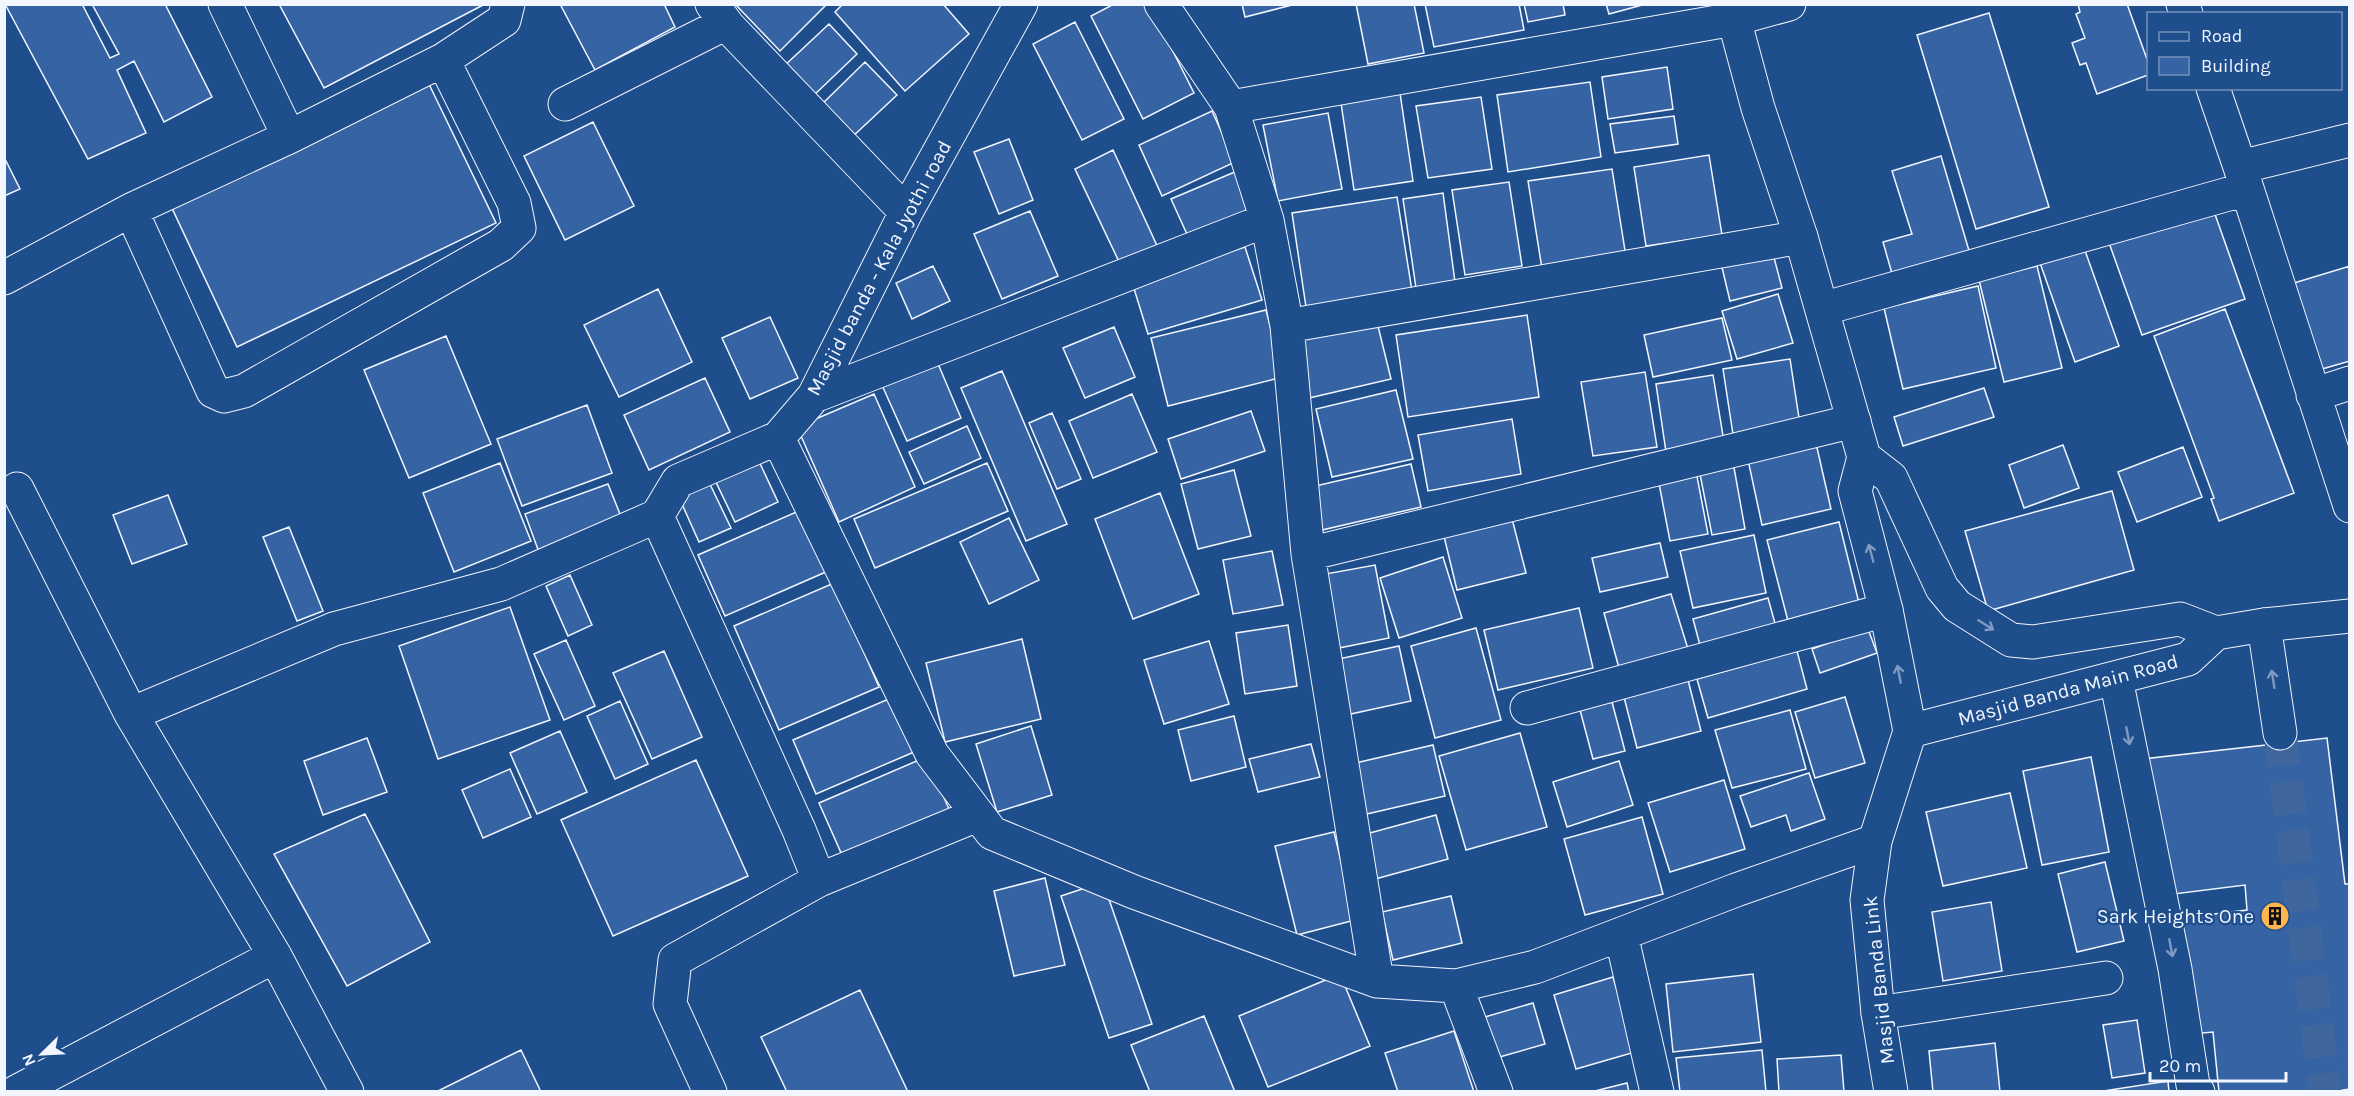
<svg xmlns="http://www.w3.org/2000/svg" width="2354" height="1096" viewBox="0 0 2354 1096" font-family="Karla,sans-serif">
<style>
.building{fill:#3563a3;stroke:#f2f6ff;stroke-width:1.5}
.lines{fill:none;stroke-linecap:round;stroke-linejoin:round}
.minor-tunnel{stroke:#3f679d;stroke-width:33;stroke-dasharray:33 16;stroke-linecap:butt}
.minor-casing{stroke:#f2f6ff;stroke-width:35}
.secondary-casing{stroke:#f2f6ff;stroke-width:35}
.minor{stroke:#1f4e8c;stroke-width:33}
.secondary{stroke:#1f4e8c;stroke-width:33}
.oneway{stroke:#7e9ac0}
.labels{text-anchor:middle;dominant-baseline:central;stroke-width:4.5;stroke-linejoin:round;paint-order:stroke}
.street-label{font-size:20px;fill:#f2f6ff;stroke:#1f4e8c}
.poi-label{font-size:20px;fill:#f2f6ff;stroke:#1f4e8c;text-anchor:end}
</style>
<rect width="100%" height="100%" fill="#1f4e8c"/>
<path class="building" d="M 5,4 L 82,4 L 110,58 L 119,54 L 92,4 L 165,4 L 212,97 L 164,122 L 134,61 L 117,70 L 146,133 L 88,159 Z
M 279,4 L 485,4 L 324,88 Z
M 560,4 L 664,4 L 675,27 L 595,70 Z
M 735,4 L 827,4 L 780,51 Z
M 843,4 L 943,4 L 969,34 L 905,91 L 835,12 Z
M 1114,4 L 1149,4 L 1194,93 L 1143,119 L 1091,16 Z
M 1242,4 L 1296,4 L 1245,17 Z
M 1356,4 L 1414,4 L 1424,53 L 1368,64 Z
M 1425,4 L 1519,4 L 1524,30 L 1434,47 Z
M 1524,4 L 1563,4 L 1565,15 L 1528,22 Z
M 1606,4 L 1646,4 L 1609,14 Z
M 2078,4 L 2127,4 L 2148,62 L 2148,75 L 2097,94 L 2086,63 L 2080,65 L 2072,43 L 2085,38 L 2076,14 L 2080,12 Z
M 1989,13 L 2049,207 L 1976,229 L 1917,35 Z
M 1075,22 L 1124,119 L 1082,140 L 1033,44 Z
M 829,24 L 857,54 L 811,98 L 782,68 Z
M 865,62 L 897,95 L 850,139 L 819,107 Z
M 1667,67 L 1673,109 L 1608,119 L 1602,77 Z
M 428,82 L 496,223 L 237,347 L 171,206 Z
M 1590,82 L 1601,157 L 1508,172 L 1497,95 Z
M 1400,93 L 1413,181 L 1354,190 L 1341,103 Z
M 1481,97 L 1492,169 L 1428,178 L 1416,106 Z
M 1212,111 L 1235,162 L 1162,196 L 1139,145 Z
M 1328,113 L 1342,189 L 1278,201 L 1263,125 Z
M 1674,116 L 1678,144 L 1615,153 L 1610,124 Z
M 593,122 L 634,206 L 565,240 L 524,156 Z
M 1009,139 L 1033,200 L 999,214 L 974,152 Z
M 1113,150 L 1159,250 L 1122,268 L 1075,169 Z
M 1709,155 L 1722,235 L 1646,246 L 1634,167 Z
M 1941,156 L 1970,254 L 1893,277 L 1883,242 L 1912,234 L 1892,171 Z
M 4,157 L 20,189 L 4,196 Z
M 1612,169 L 1627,263 L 1543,275 L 1528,181 Z
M 1237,171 L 1256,215 L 1191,243 L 1171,199 Z
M 1509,182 L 1522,266 L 1465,275 L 1452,190 Z
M 1443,193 L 1455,282 L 1416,288 L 1403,199 Z
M 1397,197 L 1412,291 L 1306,307 L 1292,213 Z
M 2211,203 L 2245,299 L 2142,335 L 2108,240 Z
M 1030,211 L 1058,276 L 1002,299 L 974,234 Z
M 2083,245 L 2119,346 L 2075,362 L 2039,260 Z
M 1771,246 L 1782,288 L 1730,301 L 1720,259 Z
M 1245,247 L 1262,300 L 1148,334 L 1132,282 Z
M 933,266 L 950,301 L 912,319 L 896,283 Z
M 2037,266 L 2062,368 L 2004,382 L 1979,280 Z
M 2350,266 L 2350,361 L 2322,369 L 2294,283 Z
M 1978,286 L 1996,368 L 1903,389 L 1884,308 Z
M 658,289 L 692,362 L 619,397 L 584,325 Z
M 1778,294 L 1793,343 L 1737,359 L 1722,311 Z
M 2225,309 L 2294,493 L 2219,521 L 2211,499 L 2214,498 L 2154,336 Z
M 1266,310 L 1283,377 L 1168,406 L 1151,338 Z
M 1527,315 L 1539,397 L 1408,417 L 1396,335 Z
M 770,317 L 798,378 L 750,399 L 722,338 Z
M 1376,318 L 1391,379 L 1309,398 L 1295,336 Z
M 1722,318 L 1732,360 L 1653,377 L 1644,335 Z
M 1114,327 L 1135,377 L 1085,398 L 1063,348 Z
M 446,336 L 491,444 L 409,478 L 364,370 Z
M 936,359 L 961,418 L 907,441 L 881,383 Z
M 1790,359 L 1801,431 L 1734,441 L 1723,369 Z
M 1002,371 L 1067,524 L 1026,541 L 961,388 Z
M 1645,372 L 1657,447 L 1593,456 L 1581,382 Z
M 1713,375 L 1724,442 L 1666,452 L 1656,384 Z
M 705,378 L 730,432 L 649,470 L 624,415 Z
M 1984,388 L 1994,417 L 1903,446 L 1894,417 Z
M 1396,390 L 1413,459 L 1332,477 L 1316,409 Z
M 874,394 L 915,487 L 839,522 L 797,427 Z
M 1132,394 L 1157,452 L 1093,478 L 1069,421 Z
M 587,405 L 612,473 L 522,506 L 497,439 Z
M 1251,411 L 1265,451 L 1181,479 L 1168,439 Z
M 1052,413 L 1081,479 L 1057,489 L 1029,423 Z
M 1512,419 L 1521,474 L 1428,491 L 1418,435 Z
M 967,426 L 981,458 L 924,484 L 909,452 Z
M 1815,439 L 1831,509 L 1762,525 L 1747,455 Z
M 2063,445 L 2079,488 L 2024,508 L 2009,465 Z
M 2183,447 L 2202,497 L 2137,522 L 2118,472 Z
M 757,457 L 778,502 L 735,522 L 714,478 Z
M 1733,462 L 1745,529 L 1712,535 L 1699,469 Z
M 500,463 L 531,541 L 454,572 L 423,493 Z
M 987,463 L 1008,511 L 875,568 L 854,519 Z
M 1411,464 L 1421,507 L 1322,530 L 1311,487 Z
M 1695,466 L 1708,534 L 1670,541 L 1657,473 Z
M 1234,470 L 1251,536 L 1198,549 L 1181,484 Z
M 708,480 L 731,528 L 699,542 L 677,493 Z
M 608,484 L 624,524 L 540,555 L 525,514 Z
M 2112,491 L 2134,570 L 1988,611 L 1965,531 Z
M 1160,493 L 1199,594 L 1133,619 L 1095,519 Z
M 168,495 L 187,544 L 132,564 L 113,515 Z
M 801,510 L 828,571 L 725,616 L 698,555 Z
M 1510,511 L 1526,573 L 1457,590 L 1442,528 Z
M 1009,518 L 1039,580 L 989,604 L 960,542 Z
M 1839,522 L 1859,603 L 1788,621 L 1767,540 Z
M 289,527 L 323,611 L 297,621 L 263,537 Z
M 1754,535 L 1766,593 L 1693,608 L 1680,551 Z
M 1660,543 L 1668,577 L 1600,592 L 1592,558 Z
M 1272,551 L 1283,605 L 1233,614 L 1223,560 Z
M 1443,557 L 1462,618 L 1399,638 L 1380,578 Z
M 1375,565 L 1389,638 L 1334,649 L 1320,575 Z
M 570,575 L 592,625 L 568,636 L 546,586 Z
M 834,583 L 879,687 L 779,730 L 734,626 Z
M 1671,594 L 1688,649 L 1619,668 L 1604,613 Z
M 1768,598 L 1776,627 L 1701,649 L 1693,619 Z
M 510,607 L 550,720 L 438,759 L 399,646 Z
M 1579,608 L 1593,668 L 1498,690 L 1484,630 Z
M 1288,625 L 1297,686 L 1245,694 L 1236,633 Z
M 1476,628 L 1501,720 L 1435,738 L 1411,646 Z
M 1868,629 L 1877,653 L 1820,673 L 1812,649 Z
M 1022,639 L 1041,719 L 945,742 L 926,663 Z
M 566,640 L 595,706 L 564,720 L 534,654 Z
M 1209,641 L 1229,704 L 1164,724 L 1144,660 Z
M 1399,646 L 1411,701 L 1346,715 L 1334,660 Z
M 664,651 L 702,737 L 652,759 L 613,673 Z
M 1797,651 L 1807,689 L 1708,718 L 1697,679 Z
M 1688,680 L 1701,731 L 1637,748 L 1624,697 Z
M 1845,697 L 1865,763 L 1815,778 L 1795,712 Z
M 891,698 L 914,752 L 816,794 L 793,740 Z
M 620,701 L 648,764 L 615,779 L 587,716 Z
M 1612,702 L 1625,751 L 1593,759 L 1580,710 Z
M 1790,710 L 1806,769 L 1732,788 L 1715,730 Z
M 1234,716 L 1246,767 L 1191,781 L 1178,730 Z
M 1031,726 L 1052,795 L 997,812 L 976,744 Z
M 560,731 L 587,792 L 537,814 L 510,753 Z
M 1520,733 L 1547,827 L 1466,850 L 1439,756 Z
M 367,738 L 387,792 L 323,815 L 304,761 Z
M 2327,738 L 2345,884 L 2350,884 L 2350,1089 L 2330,1092 L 2219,1092 L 2213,1032 L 2192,1034 L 2173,919 L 2247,910 L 2245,885 L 2166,895 L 2143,759 Z
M 1311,744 L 1320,777 L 1258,792 L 1249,759 Z
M 1433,745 L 1445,796 L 1358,816 L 1347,765 Z
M 926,757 L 949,809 L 842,855 L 819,803 Z
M 2091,757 L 2109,852 L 2042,865 L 2023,771 Z
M 696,760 L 748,876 L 613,936 L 561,820 Z
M 1619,761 L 1633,805 L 1567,827 L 1553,782 Z
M 510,769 L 531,817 L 483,838 L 462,790 Z
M 1809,773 L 1825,819 L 1791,831 L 1786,815 L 1751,827 L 1740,796 Z
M 1724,780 L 1745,849 L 1670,872 L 1648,803 Z
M 2010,793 L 2027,868 L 1943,886 L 1926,812 Z
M 365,814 L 430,942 L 347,986 L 274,854 Z
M 1436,815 L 1448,859 L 1368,881 L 1355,837 Z
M 1642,817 L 1663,894 L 1585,915 L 1564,839 Z
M 1334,832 L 1355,920 L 1297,935 L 1275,846 Z
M 2105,862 L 2124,941 L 2077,952 L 2058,874 Z
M 1045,878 L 1065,965 L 1014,976 L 994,891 Z
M 1103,882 L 1152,1024 L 1109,1038 L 1061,896 Z
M 1451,896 L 1462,943 L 1393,960 L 1382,912 Z
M 1991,902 L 2002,971 L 1943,981 L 1932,912 Z
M 1340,974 L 1370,1046 L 1268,1087 L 1239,1016 Z
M 1753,974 L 1761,1042 L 1673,1052 L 1666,984 Z
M 1613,977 L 1635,1052 L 1576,1069 L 1554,995 Z
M 860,990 L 908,1092 L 787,1092 L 761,1037 Z
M 1533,1003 L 1545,1044 L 1489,1060 L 1478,1019 Z
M 1204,1016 L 1235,1092 L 1150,1092 L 1131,1045 Z
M 2137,1020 L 2145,1073 L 2112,1078 L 2103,1025 Z
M 1454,1031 L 1474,1092 L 1398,1092 L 1385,1053 Z
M 1995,1043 L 2000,1092 L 1933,1092 L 1929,1051 Z
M 521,1050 L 541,1092 L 436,1092 Z
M 1762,1050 L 1766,1092 L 1680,1092 L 1676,1058 Z
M 1841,1055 L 1844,1092 L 1779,1092 L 1777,1059 Z
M 2168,1081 L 2169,1092 L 2097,1092 Z
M 1627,1083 L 1629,1092 L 1591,1092 Z"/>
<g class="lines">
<path class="minor-tunnel" d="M 2280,733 L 2325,1092"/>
<g class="minor-casing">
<path id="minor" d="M 712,4 L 728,26 L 906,212
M 1161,4 L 1231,107 L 1267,220 L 1287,326 L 1308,554 L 1377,981
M 2183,4 L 2186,14
M 2213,88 L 2240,167 L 2350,506
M 565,104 L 726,23
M 1231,107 L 1734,19 L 1789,4
M 289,137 L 443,60
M 2240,167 L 2350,140
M 131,210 L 213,391 L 224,396 L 244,391 L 501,245 L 519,228 L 514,203 L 443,60 L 504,20 L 508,4
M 4,278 L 131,210 L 289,137 L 225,4
M 1822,309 L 2246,189
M 1287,326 L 1801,237
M 2313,395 L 2350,383
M 814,396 L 1267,220
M 778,438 L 932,754 L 992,833 L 1134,892 L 1377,981 L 1456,986 L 1535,967 L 1736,890 L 1875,841
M 17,489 L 131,714 L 275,956 L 347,1092
M 657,516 L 799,830 L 819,880 L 675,960 L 670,1004 L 710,1092
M 1308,554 L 1854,421
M 2264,625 L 2280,733
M 2116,679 L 2175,969 L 2193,1085 L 2198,1092
M 1527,708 L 1886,610
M 131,714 L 334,629 L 501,584 L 657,516 L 678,481 L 778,438 L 814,396 L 906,212 L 1021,4
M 819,880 L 977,815
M 1621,934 L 1657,1092
M 1456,986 L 1496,1092
M 1878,1013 L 2106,978
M 16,1092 L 275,956"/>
</g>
<g class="secondary-casing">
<path id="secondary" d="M 1730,4 L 1758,108 L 1801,237 L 1864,457 L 1855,491 L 1886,610 L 1910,731 L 1875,841 L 1867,900 L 1878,1013 L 1891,1092
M 1864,457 L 1891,478 L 1942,588 L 1957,606 L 2011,640 L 2033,642 L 2180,619 L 2216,633 L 2264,625 L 2350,616
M 1910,731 L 2188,659 L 2216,633"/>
</g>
<use href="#minor" class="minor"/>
<use href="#secondary" class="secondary"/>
</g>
<defs><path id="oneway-shaft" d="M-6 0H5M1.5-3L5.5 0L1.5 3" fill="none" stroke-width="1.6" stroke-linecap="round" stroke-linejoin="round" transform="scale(1.5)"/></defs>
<g class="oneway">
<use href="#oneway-shaft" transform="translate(1871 553) rotate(-105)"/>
<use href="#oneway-shaft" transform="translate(1986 625) rotate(32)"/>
<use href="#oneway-shaft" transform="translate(1899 674) rotate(-101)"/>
<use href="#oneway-shaft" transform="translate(2273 679) rotate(-99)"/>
<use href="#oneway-shaft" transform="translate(2128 736) rotate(79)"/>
<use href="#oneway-shaft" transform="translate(2171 948) rotate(79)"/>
</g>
<defs>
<g id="building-disc" transform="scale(1.5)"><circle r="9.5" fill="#ffb74d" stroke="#1f4e8c"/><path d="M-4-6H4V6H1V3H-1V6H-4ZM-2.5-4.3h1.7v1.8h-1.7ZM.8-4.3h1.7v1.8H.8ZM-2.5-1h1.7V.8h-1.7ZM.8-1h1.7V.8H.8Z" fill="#111"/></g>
</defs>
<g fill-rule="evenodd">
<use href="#building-disc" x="2275" y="916"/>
</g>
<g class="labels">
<g class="street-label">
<text transform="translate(879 268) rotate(-62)">Masjid banda - Kala Jyothi road</text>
<text transform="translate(2068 690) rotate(-15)">Masjid Banda Main Road</text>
<text transform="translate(1879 980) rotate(-96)">Masjid Banda Link</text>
</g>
<g class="poi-label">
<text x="2254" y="916">Sark Heights One</text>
</g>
</g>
<rect width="2354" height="1096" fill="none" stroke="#f2f6ff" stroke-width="12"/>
<rect x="2147" y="12" width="195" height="78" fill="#1f4e8c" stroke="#7391ba" stroke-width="1.5"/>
<rect x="2159" y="32" width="30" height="9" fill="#1f4e8c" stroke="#7391ba" stroke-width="1.5"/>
<text x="2201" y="42" font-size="18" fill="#f2f6ff">Road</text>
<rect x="2159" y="57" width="30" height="18" fill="#3563a3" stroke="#7391ba" stroke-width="1.5"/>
<text x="2201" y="72" font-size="18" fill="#f2f6ff">Building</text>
<g transform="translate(42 1054) rotate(246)" stroke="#1f4e8c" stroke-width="4.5" paint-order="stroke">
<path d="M0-4.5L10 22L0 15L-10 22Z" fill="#f2f6ff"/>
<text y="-9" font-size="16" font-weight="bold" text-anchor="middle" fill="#f2f6ff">N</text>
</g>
<path d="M2150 1072v9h136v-9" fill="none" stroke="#f2f6ff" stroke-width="3"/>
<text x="2159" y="1072" font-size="18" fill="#f2f6ff" stroke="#1f4e8c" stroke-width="4.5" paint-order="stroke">20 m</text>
</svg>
